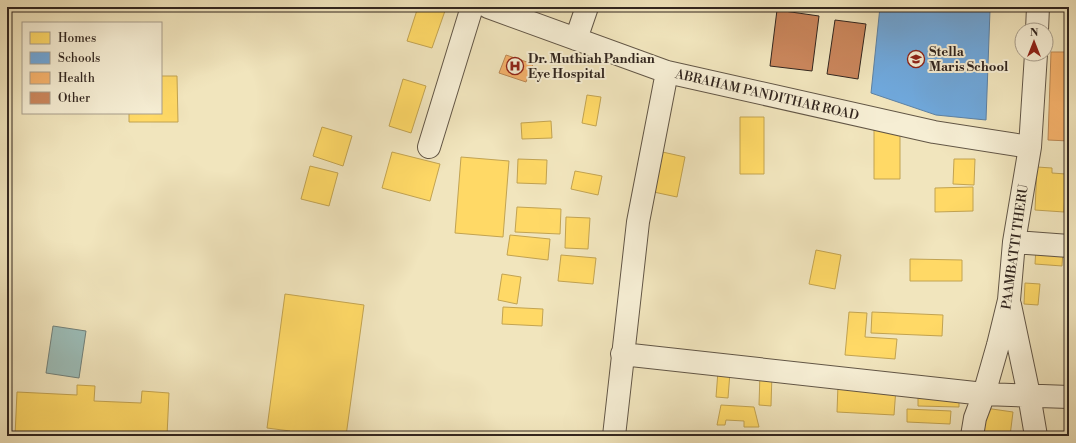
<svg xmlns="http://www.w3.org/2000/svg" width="1076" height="443" viewBox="0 0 1076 443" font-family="'Libre Bodoni',serif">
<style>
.water{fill:#9cbdb8;stroke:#72817b}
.homes{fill:#ffd966;stroke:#c2a351}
.schools{fill:#6fa8dc;stroke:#5d81a3}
.health{fill:#f6b26b;stroke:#bb8854}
.building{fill:#ca865c;stroke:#32261f}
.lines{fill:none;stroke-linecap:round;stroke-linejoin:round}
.street-casing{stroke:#625646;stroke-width:24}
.street{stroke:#f6eed4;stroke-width:22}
.labels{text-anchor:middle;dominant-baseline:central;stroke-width:4;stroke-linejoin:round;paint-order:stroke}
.poi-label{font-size:13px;font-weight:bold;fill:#32261f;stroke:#f6eed4;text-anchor:start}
.street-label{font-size:13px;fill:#32261f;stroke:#f6eed4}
</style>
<rect width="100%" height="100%" fill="#f1e5bd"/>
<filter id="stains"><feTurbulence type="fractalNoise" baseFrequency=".005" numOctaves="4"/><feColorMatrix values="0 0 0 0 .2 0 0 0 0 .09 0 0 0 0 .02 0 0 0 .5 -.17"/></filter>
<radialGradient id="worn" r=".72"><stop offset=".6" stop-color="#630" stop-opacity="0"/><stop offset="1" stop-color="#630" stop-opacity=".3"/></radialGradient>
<path class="water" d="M 53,326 L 86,331 L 79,378 L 46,373 Z"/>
<path class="homes" d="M 418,7 L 442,7 L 446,8 L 432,48 L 407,41 Z
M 161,76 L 177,76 L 178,122 L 129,122 L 129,113 L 161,113 Z
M 403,79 L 426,86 L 411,133 L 389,126 Z
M 587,95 L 601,97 L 596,126 L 582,123 Z
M 740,117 L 764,117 L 764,174 L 740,174 Z
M 551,121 L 552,138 L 522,139 L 521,123 Z
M 322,127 L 352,136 L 343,166 L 313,156 Z
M 874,129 L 900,129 L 900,179 L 874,179 Z
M 658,151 L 685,157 L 677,197 L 649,191 Z
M 392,152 L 440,164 L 430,201 L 382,188 Z
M 461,157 L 509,161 L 503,237 L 455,233 Z
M 518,159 L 547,160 L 546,184 L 517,183 Z
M 954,159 L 975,159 L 974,185 L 953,184 Z
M 310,166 L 338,173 L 329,206 L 301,199 Z
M 1037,167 L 1052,168 L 1052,173 L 1066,174 L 1064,212 L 1035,210 Z
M 575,171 L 602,176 L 598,195 L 571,189 Z
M 973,187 L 973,211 L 935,212 L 935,188 Z
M 517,207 L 561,209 L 560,234 L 515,232 Z
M 566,217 L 590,218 L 588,249 L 565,248 Z
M 510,235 L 550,239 L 548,260 L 507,255 Z
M 1036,247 L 1063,250 L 1062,266 L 1035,264 Z
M 816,250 L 841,255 L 835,289 L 809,284 Z
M 561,255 L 596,258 L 593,284 L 558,281 Z
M 910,259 L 962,260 L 962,281 L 910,281 Z
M 502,274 L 521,277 L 517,304 L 498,300 Z
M 1025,283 L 1040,284 L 1038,305 L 1024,304 Z
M 285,294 L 364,305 L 346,436 L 326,436 L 315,435 L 315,436 L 289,436 L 290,431 L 267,428 Z
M 503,307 L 543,309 L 542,326 L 502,324 Z
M 849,312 L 867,313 L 865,337 L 897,339 L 895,359 L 845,355 Z
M 872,312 L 943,315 L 942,336 L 871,333 Z
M 718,371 L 730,372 L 728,398 L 716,397 Z
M 760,373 L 772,373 L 771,406 L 759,405 Z
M 77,385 L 95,386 L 94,401 L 141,403 L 142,391 L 169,393 L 167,436 L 15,436 L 17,392 L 77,395 Z
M 838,385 L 896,388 L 894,415 L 837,412 Z
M 918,394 L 959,395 L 959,407 L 918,406 Z
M 721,405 L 754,407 L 759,427 L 744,427 L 744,421 L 726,420 L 725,425 L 717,425 Z
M 985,408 L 1013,412 L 1010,436 L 981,436 Z
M 907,409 L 951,411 L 950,424 L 907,422 Z
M 859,432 L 877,433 L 876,436 L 859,436 Z
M 882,433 L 903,433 L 903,436 L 882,436 Z"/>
<path class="schools" d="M 880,7 L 990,10 L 986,120 L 936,115 L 871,93 Z"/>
<path class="health" d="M 1051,52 L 1069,52 L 1069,141 L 1048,140 Z
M 506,55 L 533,64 L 526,82 L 499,73 Z"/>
<path class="building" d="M 777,10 L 819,16 L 812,71 L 770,66 Z
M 835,20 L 866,24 L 858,79 L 827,74 Z"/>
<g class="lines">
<g class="street-casing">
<path id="street" d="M 488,7 L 667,72 L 934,132 L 1030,147
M 1037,30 L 1038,7
M 576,39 L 587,7
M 429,147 L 472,7
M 1014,242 L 1069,246
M 1010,305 L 1029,395 L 1036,436
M 622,354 L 984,394 L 1069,397
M 614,436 L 638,222 L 667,72
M 972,436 L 975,418 L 984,394 L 998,345 L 1009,300 L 1014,242 L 1030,147 L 1036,54"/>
</g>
<use href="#street" class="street"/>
</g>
<defs>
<g id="school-ring" transform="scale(0.9)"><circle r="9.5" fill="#f6eed4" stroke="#8f2418" stroke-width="1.5"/><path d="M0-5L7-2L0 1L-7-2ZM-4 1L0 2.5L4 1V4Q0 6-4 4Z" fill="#8f2418"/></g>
<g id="hospital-ring" transform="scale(0.9)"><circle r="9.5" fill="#f6eed4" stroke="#8f2418" stroke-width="1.5"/><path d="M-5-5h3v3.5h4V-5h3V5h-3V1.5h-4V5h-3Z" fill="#8f2418"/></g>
</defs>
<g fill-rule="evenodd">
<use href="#school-ring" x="916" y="59"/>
<use href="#hospital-ring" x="515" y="66"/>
</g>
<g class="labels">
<g class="poi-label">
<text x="929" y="52">Stella<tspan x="929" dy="15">Maris School</tspan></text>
<text x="528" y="59">Dr. Muthiah Pandian<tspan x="528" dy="15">Eye Hospital</tspan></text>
</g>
<g class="street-label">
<text transform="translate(767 95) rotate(13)">ABRAHAM PANDITHAR ROAD</text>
<text transform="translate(1015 247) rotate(-82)">PAAMBATTI THERU</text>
</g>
</g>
<rect width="1076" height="443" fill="none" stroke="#f1e5bd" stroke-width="24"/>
<rect x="8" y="8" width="1060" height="427" fill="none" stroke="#32261f" stroke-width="2"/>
<rect x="12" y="12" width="1052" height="419" fill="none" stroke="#32261f"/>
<rect x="22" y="22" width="140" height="92" fill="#f6eed4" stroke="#a89e8c"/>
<rect x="30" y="32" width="20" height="12" fill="#ffd966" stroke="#a89e8c"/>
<text x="58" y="42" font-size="12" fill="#32261f">Homes</text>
<rect x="30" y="52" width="20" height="12" fill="#6fa8dc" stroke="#a89e8c"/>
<text x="58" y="62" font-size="12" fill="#32261f">Schools</text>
<rect x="30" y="72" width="20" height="12" fill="#f6b26b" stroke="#a89e8c"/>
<text x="58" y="82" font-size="12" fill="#32261f">Health</text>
<rect x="30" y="92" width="20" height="12" fill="#ca865c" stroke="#a89e8c"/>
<text x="58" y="102" font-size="12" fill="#32261f">Other</text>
<g transform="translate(1034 42)"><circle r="19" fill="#f6eed4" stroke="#a89e8c"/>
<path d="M0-3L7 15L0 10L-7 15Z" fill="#8f2418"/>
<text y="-6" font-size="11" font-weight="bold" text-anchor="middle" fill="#32261f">N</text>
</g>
<rect width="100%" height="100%" filter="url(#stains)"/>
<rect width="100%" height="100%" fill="url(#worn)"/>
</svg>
